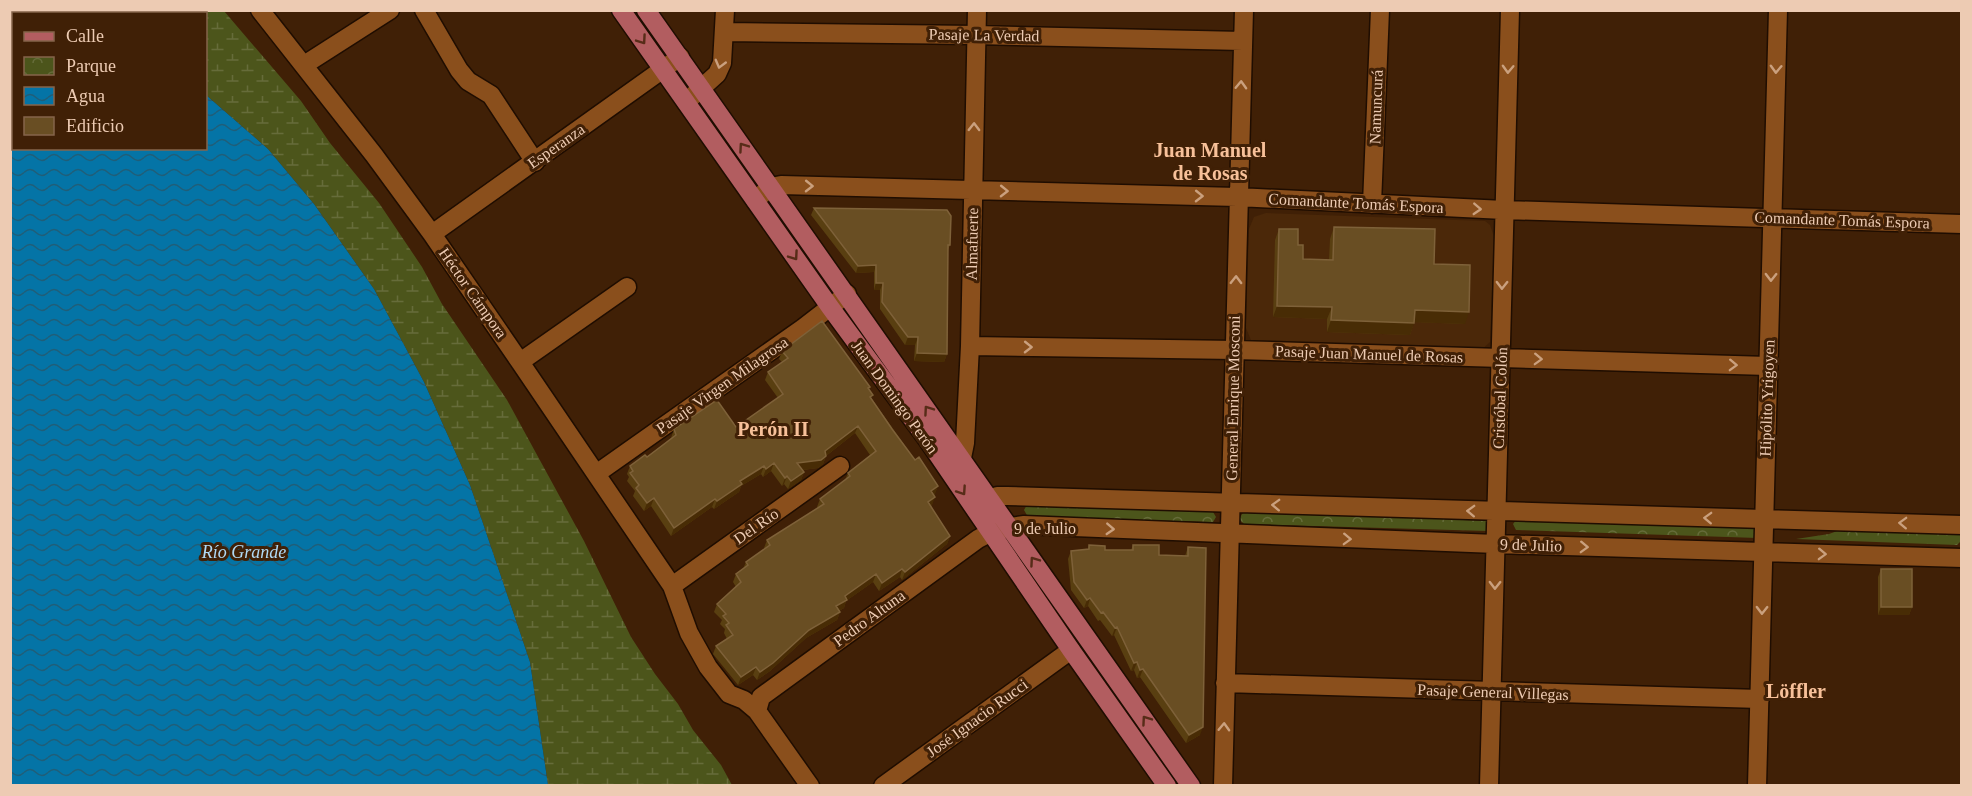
<svg xmlns="http://www.w3.org/2000/svg" width="1972" height="796" viewBox="0 0 1972 796" font-family="Georgia,serif">
<style>
.built{fill:#4b2809}
.wetland{fill:url(#wetland-marsh)}
.park{fill:url(#park-crowns)}
.water{fill:url(#water-waves)}
.lines{fill:none;stroke-linecap:round;stroke-linejoin:round}
.minor-casing{stroke:#1f0d01;stroke-width:21}
.major-casing{stroke:#1f0d01;stroke-width:21}
.minor{stroke:#8a4f1c;stroke-width:18}
.major{stroke:#b25d60;stroke-width:18}
.wall{fill:#593f11}
.shaded-wall{fill:#482c05}
.building{fill:#694e23;stroke:#7e6139;stroke-width:1.5}
.oneway{stroke:#572c18}
.oneway2{stroke:#caa07e}
.labels{text-anchor:middle;dominant-baseline:central;stroke-width:6;stroke-linejoin:round;paint-order:stroke}
.street-label{font-size:16px;fill:#edcbb3;stroke:#402006}
.water-label{font-size:18px;font-style:italic;fill:#afd9f4;stroke:#402006}
.quarter-label{font-size:20px;font-weight:bold;fill:#f7c099;stroke:#402006}
</style>
<defs>
<pattern id="wetland-marsh" width="20" height="14" patternUnits="userSpaceOnUse" patternTransform="scale(1.5)"><rect width="20" height="14" fill="#4c551b"/><path d="M1 5h8M5 5V1M11 12h8M15 12V8" fill="none" stroke="#666c3a"/></pattern>
<pattern id="park-crowns" width="20" height="18" patternUnits="userSpaceOnUse" patternTransform="scale(1.5)"><rect width="20" height="18" fill="#4c551b"/><path d="M2 6a3 3 0 1 1 6 0M12 15a3 3 0 1 1 6 0" fill="none" stroke="#666c3a"/></pattern>
<pattern id="water-waves" width="16" height="10" patternUnits="userSpaceOnUse" patternTransform="scale(1.5)"><rect width="16" height="10" fill="#0474a6"/><path d="M0 5q4-4 8 0t8 0" fill="none" stroke="#1f5e79"/></pattern>
</defs>
<rect width="100%" height="100%" fill="#402006"/>
<path class="built" d="M 1266,213 L 1485,221 L 1490,225 L 1494,237 L 1490,342 L 1480,351 L 1256,344 L 1251,340 L 1246,328 L 1249,229 L 1254,217 Z"/>
<path class="wetland" d="M 92,11 L 224,11 L 301,101 L 330,143 L 379,203 L 422,267 L 442,304 L 507,400 L 584,541 L 631,637 L 655,674 L 678,704 L 693,730 L 721,765 L 732,785 L 548,785 L 530,662 L 470,485 L 424,382 L 374,289 L 314,204 L 268,149 L 206,95 L 206,14 L 96,14 Z"/>
<path class="park" d="M 1028,503 L 1213,512 L 1216,517 L 1213,522 L 1028,517 L 1024,510 Z
M 1244,511 L 1487,521 L 1488,531 L 1244,524 L 1239,519 Z
M 1517,519 L 1758,528 L 1758,538 L 1516,530 L 1513,524 Z
M 1840,530 L 1962,535 L 1961,541 L 1957,545 L 1796,539 L 1829,534 Z"/>
<path class="water" d="M 92,10 L 96,13 L 14,14 L 14,148 L 206,148 L 206,95 L 268,149 L 314,204 L 374,289 L 424,382 L 470,485 L 530,662 L 548,785 L 11,785 L 11,11 Z"/>
<g class="lines">
<g class="minor-casing">
<path id="minor" d="M 260,10 L 374,155 L 432,234 L 520,362 L 672,586 L 689,633 L 708,667 L 729,694 L 744,700 L 757,711 L 810,786
M 424,10 L 459,70 L 468,81 L 491,95 L 535,162
M 725,32 L 976,35 L 1243,41
M 304,65 L 390,10
M 686,102 L 717,74 L 722,63 L 725,10
M 755,200 L 771,187 L 781,185 L 1237,197 L 1504,210 L 1962,224
M 1372,204 L 1380,10
M 432,234 L 680,57
M 970,346 L 1235,350 L 1768,366
M 520,362 L 627,287
M 952,465 L 962,458 L 965,443 L 970,346 L 977,10
M 596,474 L 803,328 L 847,294
M 989,515 L 991,500 L 997,496 L 1007,496 L 1962,525
M 672,586 L 840,466
M 1225,683 L 1760,699
M 757,711 L 761,697 L 978,539 C 993,530 1007,527 1024,525 L 1496,544 L 1962,558
M 883,786 L 1071,650
M 1223,786 L 1244,10
M 1489,786 L 1510,10
M 1757,786 L 1778,10"/>
</g>
<g class="major-casing">
<path id="major" d="M 621,10 L 830,307 L 927,439 L 1071,650 L 1167,786
M 646,10 L 1191,786"/>
</g>
<use href="#minor" class="minor"/>
<use href="#major" class="major"/>
</g>
<path class="wall" d="M 814,208 L 950,245 L 948,250 L 947,354 L 944,362 L 914,361 L 915,345 L 905,345 L 880,309 L 880,290 L 874,290 L 874,272 L 856,273 L 811,215 Z
M 1334,227 L 1434,264 L 1465,324 L 1414,322 L 1410,335 L 1327,332 L 1327,319 L 1273,317 L 1275,240 L 1279,229 L 1298,245 L 1303,259 L 1329,260 L 1330,239 Z
M 782,351 L 870,387 L 869,390 L 872,399 L 915,460 L 938,486 L 934,495 L 932,505 L 930,506 L 950,536 L 947,544 L 902,580 L 900,577 L 879,591 L 873,582 L 846,601 L 844,608 L 839,611 L 840,612 L 837,620 L 806,638 L 770,671 L 757,680 L 753,675 L 738,685 L 713,654 L 716,646 L 727,639 L 724,633 L 725,629 L 720,624 L 722,620 L 714,612 L 717,604 L 736,587 L 733,582 L 736,574 L 743,569 L 746,562 L 765,549 L 764,548 L 767,540 L 818,508 L 817,507 L 820,499 L 845,480 L 848,473 L 870,455 L 855,433 L 826,456 L 823,464 L 818,468 L 803,470 L 804,472 L 801,480 L 788,489 L 784,484 L 782,486 L 771,471 L 763,477 L 761,474 L 741,486 L 739,492 L 714,509 L 712,507 L 671,536 L 651,506 L 644,511 L 633,496 L 635,491 L 627,481 L 629,477 L 627,474 L 630,466 L 647,457 L 671,438 L 674,429 L 736,427 L 778,398 L 765,380 L 768,372 L 782,362 L 779,359 Z
M 1089,545 L 1105,550 L 1131,550 L 1133,545 L 1159,555 L 1185,556 L 1188,547 L 1200,735 L 1186,743 L 1140,677 L 1137,678 L 1134,670 L 1131,671 L 1114,635 L 1112,636 L 1100,620 L 1098,621 L 1088,606 L 1084,608 L 1071,590 L 1068,559 L 1071,551 L 1088,549 Z
M 1881,569 L 1912,607 L 1909,615 L 1878,615 L 1878,577 Z"/>
<path class="shaded-wall" d="M 876,265 L 874,272 L 856,273 L 858,266 Z
M 876,283 L 883,283 L 880,290 L 874,290 Z
M 1277,306 L 1332,307 L 1327,319 L 1273,317 Z
M 1415,310 L 1469,312 L 1465,324 L 1410,322 Z
M 1331,320 L 1414,323 L 1410,335 L 1327,332 Z
M 908,337 L 918,337 L 915,345 L 905,345 Z
M 917,353 L 947,354 L 944,362 L 914,361 Z
M 858,426 L 855,433 L 822,459 L 825,451 Z
M 826,456 L 823,464 L 818,468 L 794,471 L 797,463 Z
M 774,463 L 771,471 L 763,477 L 766,469 Z
M 764,466 L 761,474 L 741,486 L 739,492 L 714,509 L 717,501 L 740,481 Z
M 804,472 L 801,480 L 788,489 L 791,481 Z
M 787,476 L 784,484 L 782,486 L 785,478 Z
M 938,486 L 935,494 L 928,499 L 931,491 Z
M 935,497 L 932,505 L 925,510 L 928,502 Z
M 654,498 L 651,506 L 644,511 L 647,503 Z
M 715,499 L 712,507 L 671,536 L 674,528 Z
M 950,536 L 947,544 L 902,580 L 905,572 Z
M 902,569 L 900,577 L 879,591 L 882,583 Z
M 876,574 L 873,582 L 846,601 L 844,608 L 833,614 L 836,606 L 845,596 Z
M 1090,598 L 1088,606 L 1084,608 L 1087,600 Z
M 1881,607 L 1912,607 L 1909,615 L 1878,615 Z
M 840,612 L 837,620 L 806,638 L 770,671 L 757,680 L 760,672 L 809,630 Z
M 1117,627 L 1114,635 L 1112,636 L 1115,628 Z
M 1137,662 L 1134,670 L 1131,671 L 1134,663 Z
M 756,667 L 753,675 L 738,685 L 741,677 Z
M 1143,669 L 1140,677 L 1137,678 L 1140,670 Z
M 1203,727 L 1200,735 L 1186,743 L 1189,735 Z"/>
<path class="building" d="M 814,208 L 947,210 L 951,216 L 950,245 L 948,245 L 947,354 L 917,353 L 918,337 L 908,337 L 882,302 L 883,283 L 876,283 L 876,265 L 858,266 Z
M 1334,227 L 1435,229 L 1434,264 L 1470,265 L 1469,312 L 1415,310 L 1414,323 L 1331,320 L 1332,307 L 1277,306 L 1279,229 L 1298,229 L 1298,245 L 1303,245 L 1303,259 L 1333,260 Z
M 822,321 L 870,387 L 868,388 L 873,395 L 870,397 L 892,429 L 915,460 L 919,457 L 938,486 L 931,491 L 935,497 L 928,502 L 950,536 L 905,572 L 902,569 L 882,583 L 876,574 L 845,596 L 847,600 L 836,606 L 840,612 L 809,630 L 773,663 L 760,672 L 756,667 L 741,677 L 716,646 L 733,635 L 726,625 L 729,623 L 723,616 L 726,614 L 717,604 L 741,582 L 736,574 L 748,565 L 746,562 L 770,545 L 767,540 L 824,504 L 820,499 L 850,476 L 848,473 L 876,451 L 858,426 L 825,451 L 826,456 L 821,460 L 797,463 L 804,472 L 791,481 L 787,476 L 785,478 L 774,463 L 766,469 L 764,466 L 740,481 L 742,484 L 717,501 L 715,499 L 674,528 L 654,498 L 647,503 L 636,488 L 639,485 L 630,473 L 633,471 L 630,466 L 645,455 L 647,457 L 676,435 L 674,429 L 717,400 L 736,427 L 783,394 L 768,372 L 788,358 L 782,351 Z
M 1089,545 L 1105,546 L 1105,550 L 1133,550 L 1133,545 L 1159,545 L 1159,555 L 1188,556 L 1188,547 L 1206,548 L 1203,727 L 1189,735 L 1143,669 L 1140,670 L 1137,662 L 1134,663 L 1117,627 L 1115,628 L 1103,612 L 1101,613 L 1090,598 L 1087,600 L 1074,582 L 1071,551 L 1089,549 Z
M 1881,569 L 1912,569 L 1912,607 L 1881,607 Z"/>
<defs><path id="oneway-chevron" d="M-2-3.5L2.5 0L-2 3.5" fill="none" stroke-width="1.6" stroke-linecap="round" stroke-linejoin="round" transform="scale(1.5)"/></defs>
<g class="oneway">
<use href="#oneway-chevron" transform="translate(642 40) rotate(55)"/>
<use href="#oneway-chevron" transform="translate(743 147) rotate(-125)"/>
<use href="#oneway-chevron" transform="translate(794 256) rotate(55)"/>
<use href="#oneway-chevron" transform="translate(928 410) rotate(-125)"/>
<use href="#oneway-chevron" transform="translate(962 491) rotate(56)"/>
<use href="#oneway-chevron" transform="translate(1034 561) rotate(-125)"/>
<use href="#oneway-chevron" transform="translate(1146 720) rotate(-125)"/>
</g>
<g class="oneway2">
<use href="#oneway-chevron" transform="translate(720 64) rotate(105)"/>
<use href="#oneway-chevron" transform="translate(1508 69) rotate(92)"/>
<use href="#oneway-chevron" transform="translate(1776 69) rotate(92)"/>
<use href="#oneway-chevron" transform="translate(1241 85) rotate(-88)"/>
<use href="#oneway-chevron" transform="translate(974 127) rotate(-89)"/>
<use href="#oneway-chevron" transform="translate(809 186) rotate(1)"/>
<use href="#oneway-chevron" transform="translate(1004 191) rotate(1)"/>
<use href="#oneway-chevron" transform="translate(1199 196) rotate(1)"/>
<use href="#oneway-chevron" transform="translate(1477 209) rotate(3)"/>
<use href="#oneway-chevron" transform="translate(1771 277) rotate(91)"/>
<use href="#oneway-chevron" transform="translate(1236 280) rotate(-89)"/>
<use href="#oneway-chevron" transform="translate(1502 285) rotate(91)"/>
<use href="#oneway-chevron" transform="translate(1028 347) rotate(1)"/>
<use href="#oneway-chevron" transform="translate(1538 359) rotate(2)"/>
<use href="#oneway-chevron" transform="translate(1733 365) rotate(2)"/>
<use href="#oneway-chevron" transform="translate(1276 505) rotate(-178)"/>
<use href="#oneway-chevron" transform="translate(1471 511) rotate(-178)"/>
<use href="#oneway-chevron" transform="translate(1708 518) rotate(-178)"/>
<use href="#oneway-chevron" transform="translate(1903 523) rotate(-178)"/>
<use href="#oneway-chevron" transform="translate(1110 529) rotate(3)"/>
<use href="#oneway-chevron" transform="translate(1347 539) rotate(2)"/>
<use href="#oneway-chevron" transform="translate(1584 547) rotate(2)"/>
<use href="#oneway-chevron" transform="translate(1822 554) rotate(2)"/>
<use href="#oneway-chevron" transform="translate(1495 585) rotate(91)"/>
<use href="#oneway-chevron" transform="translate(1762 610) rotate(91)"/>
<use href="#oneway-chevron" transform="translate(1224 727) rotate(-88)"/>
</g>
<g class="labels">
<g class="street-label">
<text transform="translate(984 35) rotate(1)">Pasaje La Verdad</text>
<text transform="translate(1376 107) rotate(-88)">Namuncurá</text>
<text transform="translate(556 146) rotate(-35)">Esperanza</text>
<text transform="translate(1356 203) rotate(3)">Comandante Tomás Espora</text>
<text transform="translate(1842 220) rotate(2)">Comandante Tomás Espora</text>
<text transform="translate(972 244) rotate(-89)">Almafuerte</text>
<text transform="translate(473 293) rotate(55)">Héctor Cámpora</text>
<text transform="translate(1369 354) rotate(2)">Pasaje Juan Manuel de Rosas</text>
<text transform="translate(722 385) rotate(-35)">Pasaje Virgen Milagrosa</text>
<text transform="translate(895 397) rotate(54)">Juan Domingo Perón</text>
<text transform="translate(1233 398) rotate(-89)">General Enrique Mosconi</text>
<text transform="translate(1500 398) rotate(-88)">Cristóbal Colón</text>
<text transform="translate(1767 398) rotate(-88)">Hipólito Yrigoyen</text>
<text transform="translate(756 526) rotate(-35)">Del Río</text>
<text x="1045" y="528">9 de Julio</text>
<text transform="translate(1531 545) rotate(2)">9 de Julio</text>
<text transform="translate(869 618) rotate(-36)">Pedro Altuna</text>
<text transform="translate(1493 692) rotate(2)">Pasaje General Villegas</text>
<text transform="translate(977 718) rotate(-36)">José Ignacio Rucci</text>
</g>
<g class="water-label">
<text x="244" y="552">Río Grande</text>
</g>
<g class="quarter-label">
<text x="1210" y="150">Juan Manuel<tspan x="1210" dy="23">de Rosas</tspan></text>
<text x="773" y="429">Perón II</text>
<text x="1796" y="691">Löffler</text>
</g>
</g>
<rect width="1972" height="796" fill="none" stroke="#edcbb3" stroke-width="24"/>
<rect x="12" y="12" width="195" height="138" fill="#402006" stroke="#85644b" stroke-width="1.5"/>
<rect x="24" y="32" width="30" height="9" fill="#b25d60" stroke="#85644b" stroke-width="1.5"/>
<text x="66" y="42" font-size="18" fill="#edcbb3">Calle</text>
<rect x="24" y="57" width="30" height="18" fill="url(#park-crowns)" stroke="#85644b" stroke-width="1.5"/>
<text x="66" y="72" font-size="18" fill="#edcbb3">Parque</text>
<rect x="24" y="87" width="30" height="18" fill="url(#water-waves)" stroke="#85644b" stroke-width="1.5"/>
<text x="66" y="102" font-size="18" fill="#edcbb3">Agua</text>
<rect x="24" y="117" width="30" height="18" fill="#694e23" stroke="#85644b" stroke-width="1.5"/>
<text x="66" y="132" font-size="18" fill="#edcbb3">Edificio</text>
</svg>
